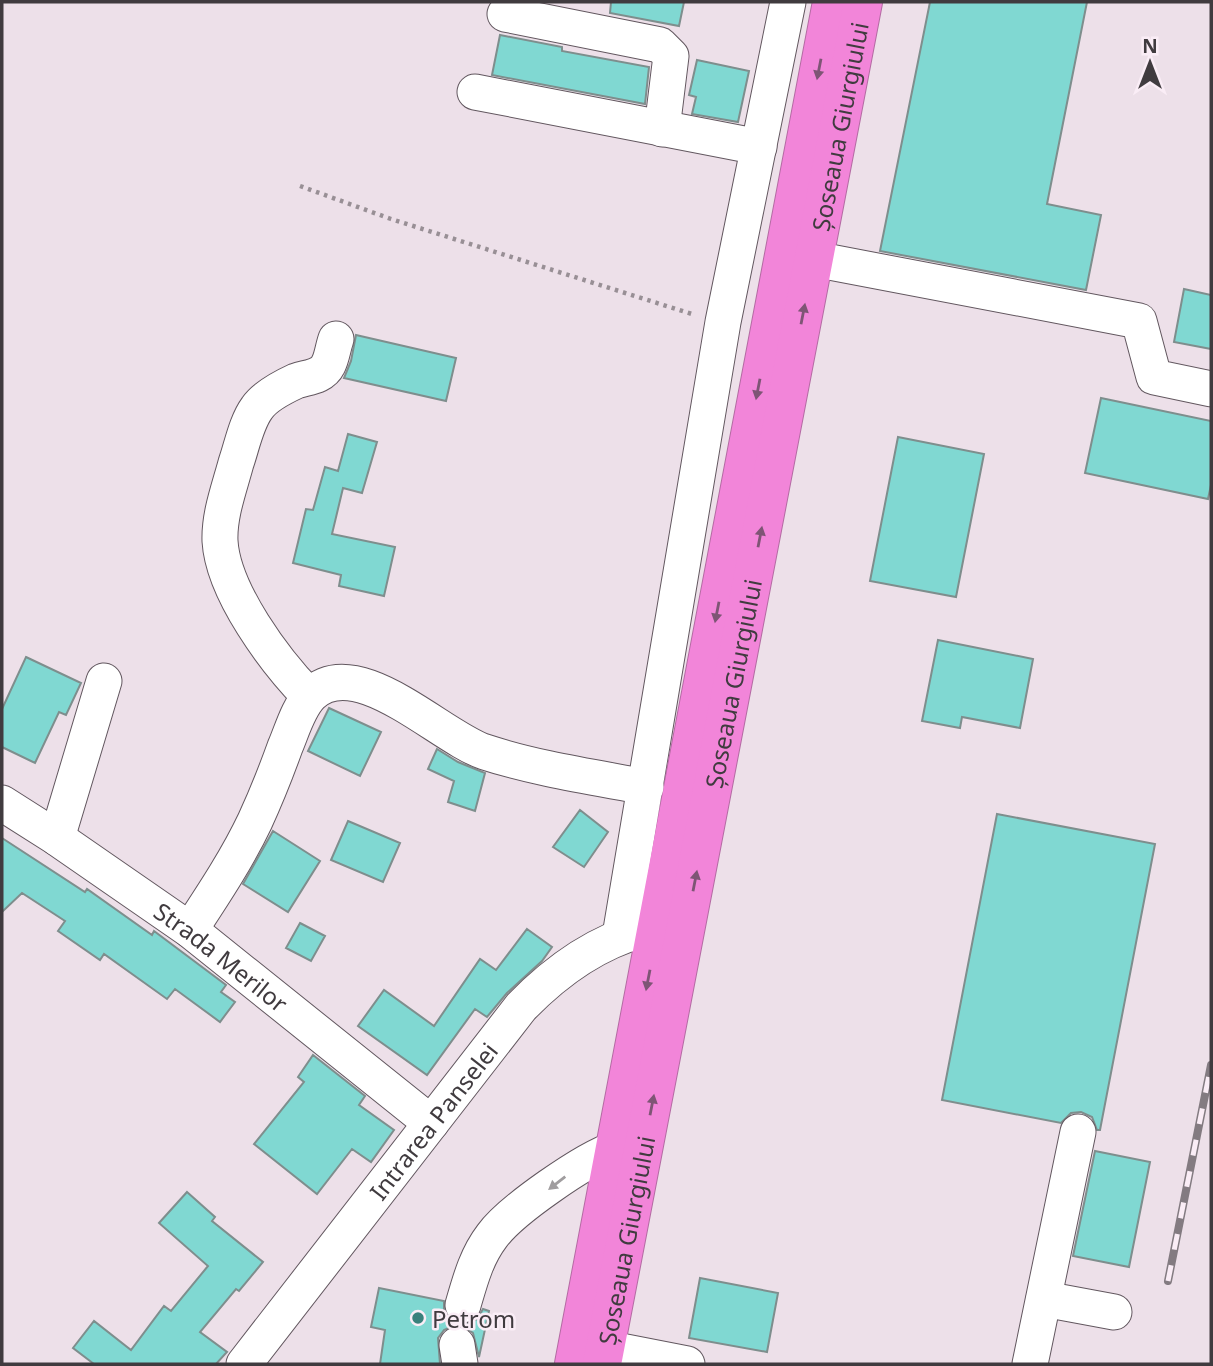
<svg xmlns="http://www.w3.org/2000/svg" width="1213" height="1366" viewBox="0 0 1213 1366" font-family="'Noto Sans',sans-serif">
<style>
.building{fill:#80d8d2;stroke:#7e8e8d;stroke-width:2}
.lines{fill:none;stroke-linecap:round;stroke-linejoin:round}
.minor-casing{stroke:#62575f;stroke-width:37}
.highway-casing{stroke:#b46ba3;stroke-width:40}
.path{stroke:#988f95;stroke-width:4.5;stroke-dasharray:3.5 5;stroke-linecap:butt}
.minor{stroke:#fff;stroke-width:35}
.highway{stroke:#f285d9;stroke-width:38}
.rail-casing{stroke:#837b81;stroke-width:8}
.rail{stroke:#faedf6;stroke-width:5;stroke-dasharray:16;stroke-linecap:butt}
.oneway{fill:#7e5575}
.oneway2{fill:#a09d9f}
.poi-dot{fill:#39817c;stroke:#faedf6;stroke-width:2.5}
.labels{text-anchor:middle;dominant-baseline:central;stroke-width:5;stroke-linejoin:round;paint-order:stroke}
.street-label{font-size:24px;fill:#403b3f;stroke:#faedf6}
.poi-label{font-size:24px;fill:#403b3f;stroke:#faedf6;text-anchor:start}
</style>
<rect width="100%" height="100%" fill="#ede0e9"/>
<path class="building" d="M 611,2 L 684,2 L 679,26 L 610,13 Z
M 930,2 L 1087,2 L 1047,204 L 1101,215 L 1086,290 L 880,251 Z
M 500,35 L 562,47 L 562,51 L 649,67 L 645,104 L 492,75 Z
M 697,60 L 749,71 L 738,122 L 692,114 L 696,97 L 689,95 Z
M 1184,289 L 1211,295 L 1211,349 L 1174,342 Z
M 356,335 L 456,358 L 446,401 L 344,378 L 351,361 Z
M 1101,398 L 1211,421 L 1211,485 L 1208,499 L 1085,473 Z
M 348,434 L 377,442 L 362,493 L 343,488 L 332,534 L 395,547 L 384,596 L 339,586 L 341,575 L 293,563 L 306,509 L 313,510 L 325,467 L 338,471 Z
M 898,437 L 984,454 L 956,597 L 870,581 Z
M 938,640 L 1033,659 L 1020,728 L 962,717 L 960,728 L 922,721 Z
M 26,657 L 81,683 L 66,715 L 59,712 L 35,763 L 2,747 L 2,709 Z
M 329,708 L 381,732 L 360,776 L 308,751 Z
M 437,749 L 458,762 L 485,773 L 475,811 L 448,802 L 454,781 L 428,769 Z
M 580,810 L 608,832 L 584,867 L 553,847 Z
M 997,814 L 1155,844 L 1100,1130 L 1097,1130 L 1092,1117 L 1081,1112 L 1071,1113 L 1061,1123 L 942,1100 Z
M 348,821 L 400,843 L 383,882 L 331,860 Z
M 273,831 L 320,861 L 288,912 L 243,884 Z
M 2,838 L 85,892 L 87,889 L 152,935 L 154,931 L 226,985 L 221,992 L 235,1002 L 220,1022 L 175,989 L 167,999 L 104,954 L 100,960 L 58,931 L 65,921 L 22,893 L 2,912 Z
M 300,923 L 325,936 L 311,961 L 286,948 Z
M 527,929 L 552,947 L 542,961 L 507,993 L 487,1017 L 475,1009 L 427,1075 L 358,1026 L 384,990 L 434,1026 L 480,959 L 496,970 Z
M 313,1055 L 365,1096 L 359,1105 L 394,1130 L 371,1162 L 352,1149 L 317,1194 L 254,1144 L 304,1082 L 298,1077 Z
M 1095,1151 L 1150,1162 L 1129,1267 L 1073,1256 Z
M 187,1192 L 215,1217 L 212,1221 L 263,1262 L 239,1291 L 236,1289 L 200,1332 L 227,1352 L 216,1364 L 94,1364 L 73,1348 L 94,1321 L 131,1350 L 164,1306 L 171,1311 L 208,1266 L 159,1223 Z
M 700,1278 L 778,1293 L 767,1352 L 689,1338 Z
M 379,1288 L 444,1301 L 444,1310 L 448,1318 L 458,1324 L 468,1324 L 477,1319 L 483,1309 L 489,1311 L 479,1357 L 473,1333 L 465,1327 L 455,1325 L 444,1330 L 438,1338 L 440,1364 L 380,1364 L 385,1330 L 371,1327 Z"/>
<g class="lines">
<g class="minor-casing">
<g id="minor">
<path d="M 505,14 L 660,45 L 671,56 L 662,129"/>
<path d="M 475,92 L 759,147"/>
<path d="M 814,259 L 1139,321 L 1154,377 L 1211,389"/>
<path d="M 309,696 C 275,661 223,592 220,541 C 219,515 229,489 236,463 C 242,446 246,423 257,408 C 265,396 283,387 296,381 C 308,377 322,377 328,365 C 332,358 333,347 336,339"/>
<path id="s1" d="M 2,803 L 57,838 L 190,930 L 431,1123"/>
<path d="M 57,838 L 104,681"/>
<path d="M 190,930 C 213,895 237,859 255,821 C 266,797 276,772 285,747 C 292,731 298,708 311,695 C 356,650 441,738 485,752 C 537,769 593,777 646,787"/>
<path d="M 620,936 L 723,322 L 788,2"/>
<path d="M 1044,1299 L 1114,1312"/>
<path d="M 463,1305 C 470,1281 476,1257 492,1236 C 511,1210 585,1159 615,1149"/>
<path d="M 457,1345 L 460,1364"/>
<path d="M 605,1348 L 687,1364"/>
<path id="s2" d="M 244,1364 L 521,1007 C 555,972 594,943 642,930"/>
<path d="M 1030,1364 L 1078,1132"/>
</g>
</g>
<g class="highway-casing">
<g id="highway">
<path d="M 574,1364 L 832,2"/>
<path id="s3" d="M 602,1364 L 863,2"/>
</g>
</g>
<path class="path" d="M 300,186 L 391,219 L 695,315"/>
<use href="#minor" class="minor"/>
<use href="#highway" class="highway"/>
<g class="rail-casing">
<path id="rail" d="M 1168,1281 L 1211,1065"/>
</g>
<use href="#rail" class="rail"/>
</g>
<defs><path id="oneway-solid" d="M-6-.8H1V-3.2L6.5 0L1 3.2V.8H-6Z" transform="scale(1.75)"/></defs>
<g class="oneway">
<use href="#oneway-solid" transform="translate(819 69) rotate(101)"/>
<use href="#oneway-solid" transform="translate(803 314) rotate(-79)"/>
<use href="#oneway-solid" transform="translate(758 389) rotate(101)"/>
<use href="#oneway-solid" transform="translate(760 537) rotate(-79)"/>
<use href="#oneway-solid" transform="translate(717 612) rotate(101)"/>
<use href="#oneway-solid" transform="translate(695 881) rotate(-79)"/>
<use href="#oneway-solid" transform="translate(648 980) rotate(101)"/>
<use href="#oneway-solid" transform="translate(652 1105) rotate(-79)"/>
</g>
<use class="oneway2" href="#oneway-solid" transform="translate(557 1183) rotate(142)"/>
<circle class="poi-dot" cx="418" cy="1318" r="7"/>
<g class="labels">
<g class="street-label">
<text stroke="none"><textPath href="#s3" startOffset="1260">Șoseaua Giurgiului</textPath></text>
<text stroke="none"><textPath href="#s3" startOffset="693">Șoseaua Giurgiului</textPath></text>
<text stroke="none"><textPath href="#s1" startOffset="268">Strada Merilor</textPath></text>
<text stroke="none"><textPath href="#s2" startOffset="308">Intrarea Panselei</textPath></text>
<text stroke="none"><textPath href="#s3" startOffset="126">Șoseaua Giurgiului</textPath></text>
</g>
<g class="poi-label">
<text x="432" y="1318">Petrom</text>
</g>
</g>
<rect width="1213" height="1366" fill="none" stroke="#403b3f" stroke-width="7"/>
<g transform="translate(1150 63)" stroke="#faedf6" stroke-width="5" paint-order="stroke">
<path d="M0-5L12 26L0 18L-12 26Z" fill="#403b3f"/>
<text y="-10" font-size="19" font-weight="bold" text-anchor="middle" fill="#403b3f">N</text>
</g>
</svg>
